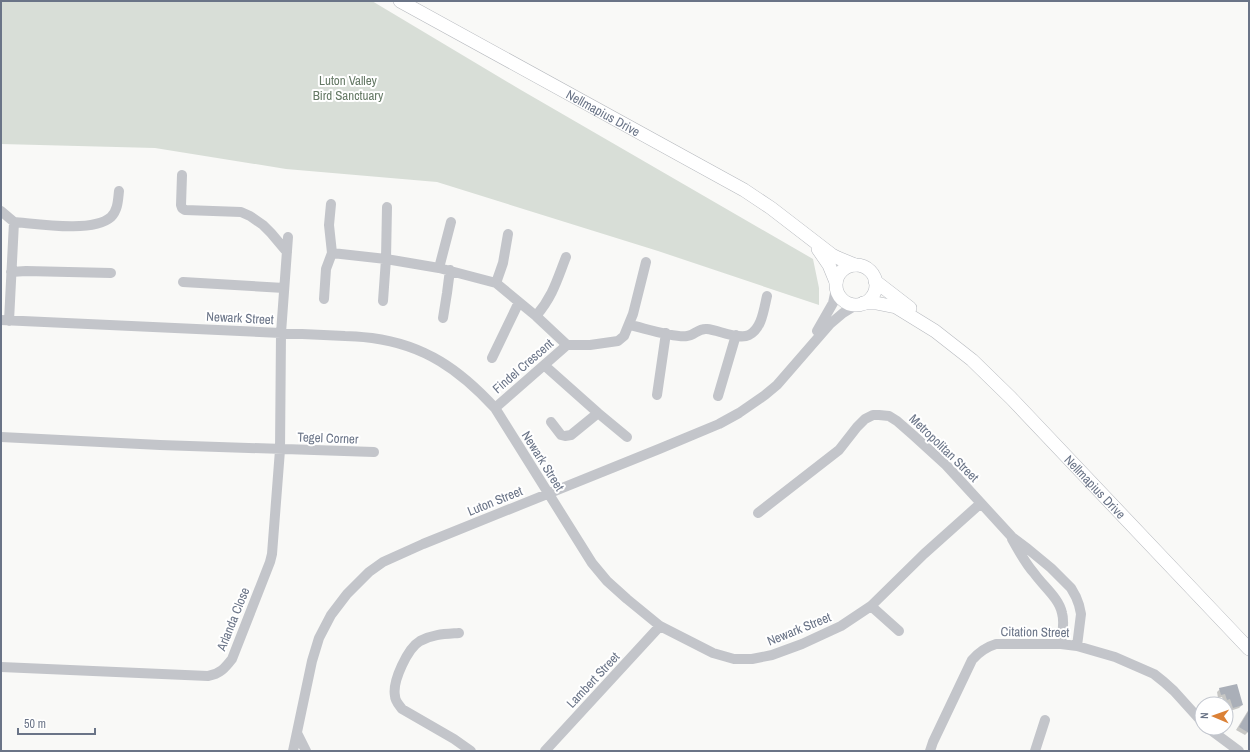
<svg xmlns="http://www.w3.org/2000/svg" width="1250" height="752" viewBox="0 0 1250 752" font-family="'Archivo Narrow',sans-serif">
<style>
.green{fill:#d8ded7}
.shadow{fill:#0003}
.building{fill:#aaafb8}
.lines{fill:none;stroke-linecap:round;stroke-linejoin:round}
.major-casing{stroke:#b6b9be;stroke-width:14}
.minor{stroke:#c3c5ca;stroke-width:10}
.major{stroke:#fff;stroke-width:13}
.labels{text-anchor:middle;dominant-baseline:central;stroke-width:4;stroke-linejoin:round;paint-order:stroke}
.park-label{font-size:13px;fill:#657965;stroke:#fff}
.street-label{font-size:13px;fill:#6a7487;stroke:#fff}
</style>
<rect width="100%" height="100%" fill="#f9f9f7"/>
<path class="green" d="M 1,1 L 372,1 L 521,90 L 813,259 L 819,288 L 819,305 L 658,251 L 437,182 L 286,169 L 155,148 L 1,144 Z"/>
<path class="shadow" d="M 1220,689 L 1242,705 L 1239,708 L 1230,711 L 1227,702 L 1224,703 L 1222,697 L 1218,698 L 1217,692 Z
M 1249,709 L 1249,731 L 1245,735 L 1236,730 Z"/>
<path class="building" d="M 1237,684 L 1243,705 L 1233,708 L 1230,699 L 1227,700 L 1225,694 L 1221,695 L 1219,688 Z
M 1249,710 L 1249,733 L 1239,727 Z"/>
<g class="lines">
<g class="major-casing">
<g id="major">
<path id="s1" d="M 400,1 L 744,190 L 771,208 L 832,255 L 838,258 L 855,265"/>
<path d="M 818,249 L 829,265 L 836,282"/>
<circle cx="856" cy="285" r="20"/>
<path d="M 875,281 L 910,308"/>
<path id="s2" d="M 863,303 L 876,303 L 896,307 L 935,331 L 972,360 L 1011,398 L 1249,649"/>
</g>
</g>
<path class="minor" d="M 182,175 L 181,205 L 182,208 L 185,210 L 241,212 L 250,216 L 263,225 L 271,233 L 287,252
M 1,211 L 14,222
M 14,222 C 38,224 93,233 111,217 C 118,210 118,200 119,191
M 332,253 L 386,259 L 439,268 L 496,283 L 536,316 L 567,345 L 590,345 L 618,341 L 624,336 L 633,314 L 646,262
M 439,268 L 451,222
M 11,272 L 26,271 L 111,273
M 183,282 L 284,288
M 496,283 L 503,263 L 508,234
M 324,299 L 326,269 L 332,253 L 329,225 L 331,204
M 383,301 L 386,259 L 387,207
M 536,316 C 553,296 557,280 566,257
M 443,318 L 447,293 L 450,270
M 1,320 L 345,336 C 354,336 363,337 372,338 C 425,345 460,370 495,408 L 592,563 L 607,581 L 627,599 L 660,626 L 713,653 L 734,659 L 752,659 L 772,655 L 802,644 L 841,626 L 871,606 L 924,554 L 981,503
M 9,321 L 14,222
M 630,325 C 644,328 674,338 687,336 C 695,335 698,328 707,329 C 718,330 739,340 749,335 C 762,329 764,308 767,296
M 817,331 L 833,303 L 836,289
M 492,358 L 519,302
M 544,365 L 598,413 L 627,437
M 657,395 L 666,333
M 718,396 L 736,335
M 495,408 L 567,345
M 551,422 L 561,435 L 565,436 L 571,435 L 598,413
M 1,437 L 160,445 L 374,452
M 758,513 L 839,450 L 857,427 L 865,419 L 873,415 L 879,415 L 889,416 L 897,421 L 913,435 L 946,465 L 1012,537 L 1028,549 L 1051,568 L 1071,588 L 1076,597 L 1079,605 L 1081,614 L 1077,646
M 1012,539 C 1019,551 1025,563 1034,573 C 1043,586 1059,598 1062,613 C 1065,623 1062,634 1061,644
M 871,606 L 899,631
M 459,633 C 445,634 433,634 420,641 C 408,648 392,681 395,696 C 395,701 399,705 402,709 L 454,739 L 471,751
M 1,667 L 208,676 C 220,674 225,668 232,659 L 270,562 L 272,554 L 280,450 L 281,333 L 288,237
M 1208,728 L 1239,751
M 297,733 L 306,751
M 293,751 L 312,661 L 319,638 L 331,615 L 347,594 L 369,572 L 383,562 L 423,544 L 659,449 L 719,424 L 739,413 L 765,395 L 777,385 L 830,324 L 843,313 L 856,305
M 545,751 L 660,626
M 930,751 L 933,742 L 972,660 C 979,652 986,647 996,644 L 1061,644 L 1077,646 L 1115,657 L 1154,674 L 1164,682 L 1174,691 L 1202,722
M 1035,751 L 1045,720"/>
<use href="#major" class="major"/>
</g>
<g class="labels">
<g class="park-label">
<text x="348" y="80">Luton Valley<tspan x="348" dy="15">Bird Sanctuary</tspan></text>
</g>
<g class="street-label">
<text stroke="none"><textPath href="#s1" startOffset="232">Nellmapius Drive</textPath></text>
<text transform="translate(240 318) rotate(3)">Newark Street</text>
<text transform="translate(523 366) rotate(-41)">Findel Crescent</text>
<text transform="translate(328 438) rotate(2)">Tegel Corner</text>
<text transform="translate(944 448) rotate(44)">Metropolitan Street</text>
<text transform="translate(543 461) rotate(58)">Newark Street</text>
<text stroke="none"><textPath href="#s2" startOffset="303">Nellmapius Drive</textPath></text>
<text transform="translate(495 501) rotate(-22)">Luton Street</text>
<text transform="translate(233 619) rotate(-68)">Arlanda Close</text>
<text transform="translate(799 629) rotate(-22)">Newark Street</text>
<text transform="translate(1035 632) rotate(1)">Citation Street</text>
<text transform="translate(593 680) rotate(-47)">Lambert Street</text>
</g>
</g>
<rect width="1250" height="752" fill="none" stroke="#6a7487" stroke-width="4"/>
<g transform="translate(1214 716) rotate(272)"><circle r="19" fill="#ffffff" stroke="#c3c7cf"/>
<path d="M0-3L7 15L0 10L-7 15Z" fill="#db8136"/>
<text y="-6" font-size="11" font-weight="bold" text-anchor="middle" fill="#6a7487">N</text>
</g>
<path d="M18 728v6h77v-6" fill="none" stroke="#6a7487" stroke-width="2"/>
<text x="24" y="728" font-size="12" fill="#6a7487" stroke="#ffffff" stroke-width="3" paint-order="stroke">50 m</text>
</svg>
